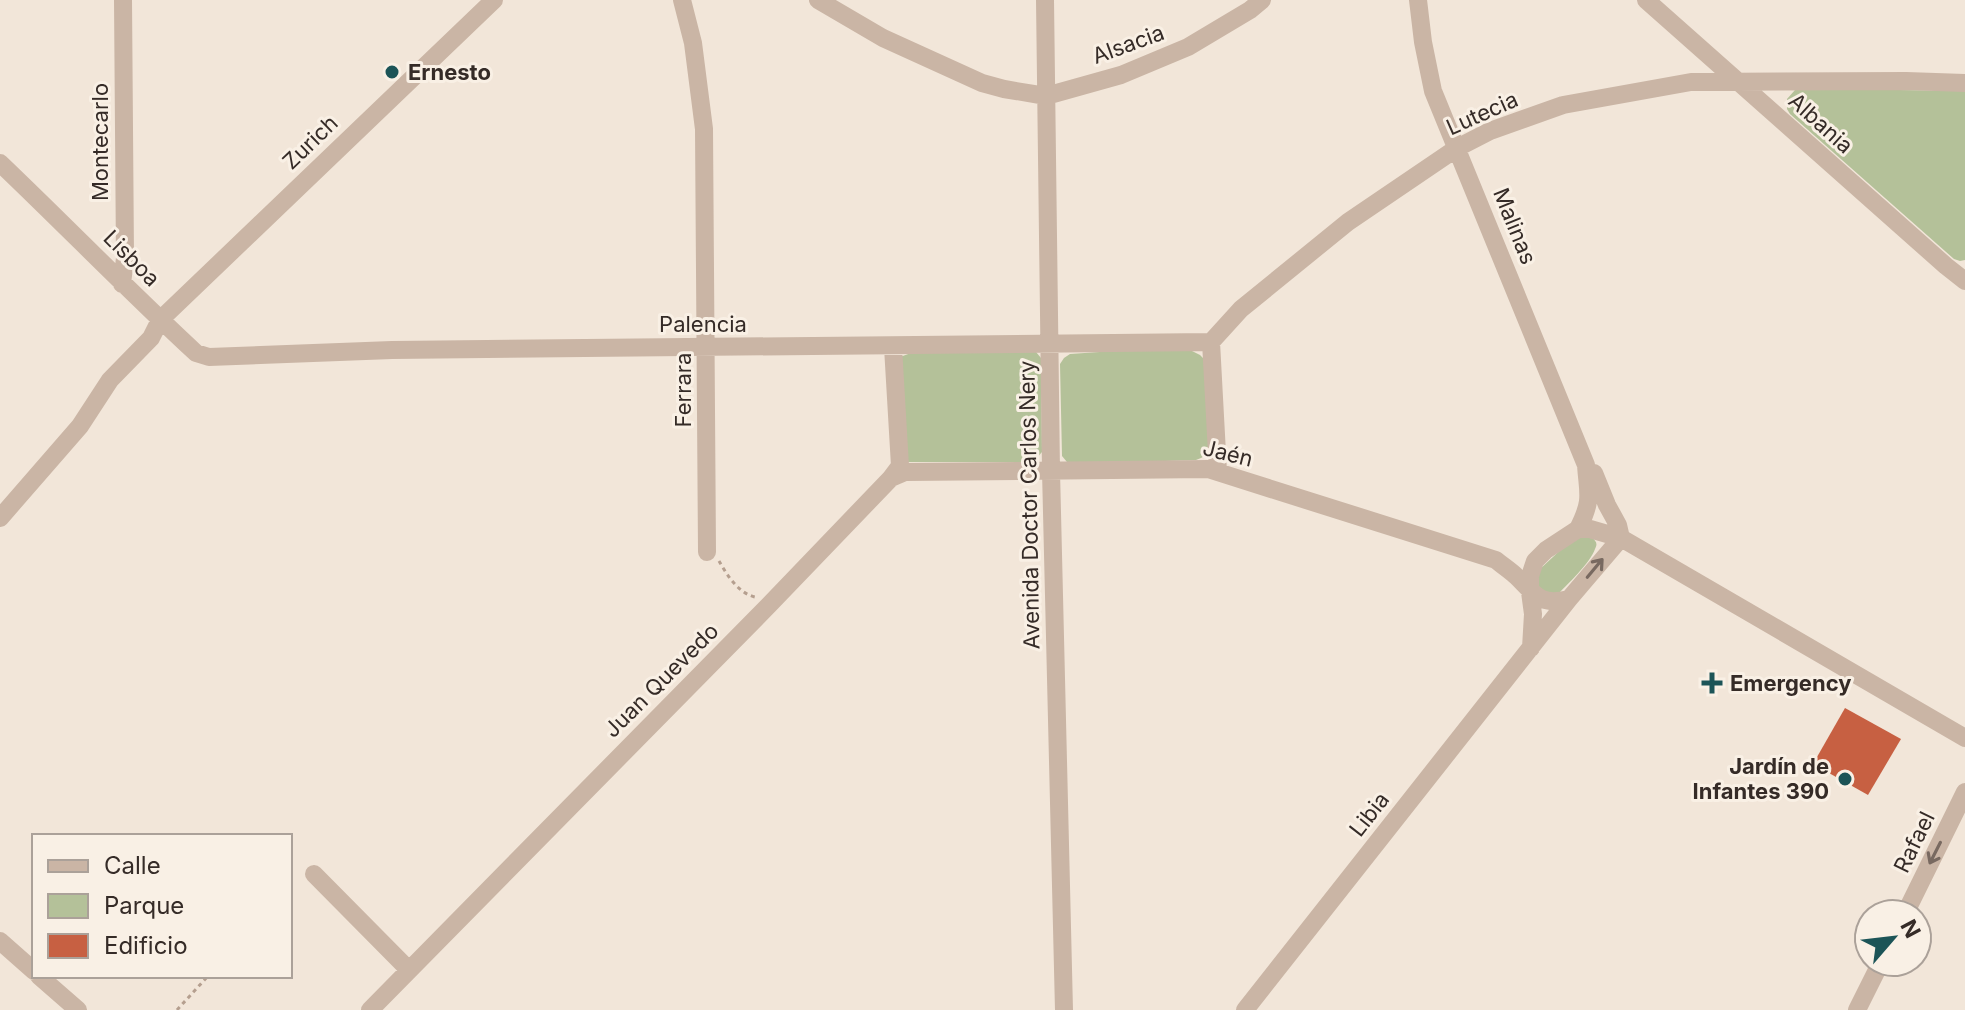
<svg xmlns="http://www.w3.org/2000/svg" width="1965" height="1010" viewBox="0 0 1965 1010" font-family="Inter,sans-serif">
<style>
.green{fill:#b4c199}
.building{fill:#c76042}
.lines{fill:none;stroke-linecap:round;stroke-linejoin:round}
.path{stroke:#b59f8f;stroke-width:3;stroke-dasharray:4 4;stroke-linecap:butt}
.minor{stroke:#cab5a5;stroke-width:18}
.oneway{stroke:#786960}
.poi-dot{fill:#1c5457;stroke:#f9f0e5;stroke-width:3}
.labels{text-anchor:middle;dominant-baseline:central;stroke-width:6;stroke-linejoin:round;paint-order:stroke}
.street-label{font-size:22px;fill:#352b27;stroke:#f9f0e5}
.poi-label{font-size:22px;font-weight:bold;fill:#352b27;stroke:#f9f0e5;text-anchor:start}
</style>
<rect width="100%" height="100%" fill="#f2e6d9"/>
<path class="green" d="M 1834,89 L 1965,91 L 1965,260 L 1960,261 L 1954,259 L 1790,114 L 1787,109 L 1787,99 L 1795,90 Z
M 1114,351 L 1192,351 L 1200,355 L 1205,360 L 1210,446 C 1207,454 1205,457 1196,460 L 1072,464 L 1067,462 L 1062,456 L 1060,364 L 1064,358 L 1070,354 Z
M 1036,352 L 1041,358 L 1042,452 L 1035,460 L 1027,462 L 908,462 L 900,357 L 911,353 Z
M 1579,536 L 1592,537 C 1596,542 1598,543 1595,549 C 1591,562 1566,586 1556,596 L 1535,589 L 1540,569 L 1567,544 Z"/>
<path class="building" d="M 1845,708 L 1901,739 L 1868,795 L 1813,764 Z"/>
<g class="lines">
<path class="path" d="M 719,561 C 727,575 738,593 755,597
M 177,1010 L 208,976"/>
<path class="minor" d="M 682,0 L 693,43 L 704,129 L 707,552
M 818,0 L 883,38 L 982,83 L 1004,89 L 1046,96 L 1121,75 L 1188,47 L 1250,10 L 1262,0
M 1045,0 L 1051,471 L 1064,1010
M 1418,0 L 1423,42 L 1433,91 L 1586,465 C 1588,495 1593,499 1578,529
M 1646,0 L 1946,266 L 1965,281
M 0,163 C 66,226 129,291 196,353 L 209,357 L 392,350 L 1211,342
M 122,284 L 125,258 L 123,0
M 1218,472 L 1211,342 L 1241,309 L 1348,222 L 1457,148 L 1490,131 L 1563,105 L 1691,82 L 1906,81 L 1965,83
M 1594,473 L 1607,505 L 1618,525 L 1621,538
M 891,478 L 905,472 L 1208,469 L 1496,560 C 1503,566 1511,571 1517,577 C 1536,596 1541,606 1569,599
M 0,518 L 80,426 L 110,380 L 151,338 L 160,320 L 494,0
M 1531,648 L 1533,614 L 1530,592 L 1530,576 L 1535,561 L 1546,550 L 1578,529 L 1590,529 L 1621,538 L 1965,738
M 314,874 L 409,970
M 1905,914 L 1965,792
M 0,941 L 34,971
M 39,976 L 78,1010
M 370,1010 L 769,605 L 891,478 L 900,466 L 893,347
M 1245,1010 L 1569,599 L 1621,538
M 1857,1010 L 1881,962"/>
</g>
<defs><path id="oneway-shaft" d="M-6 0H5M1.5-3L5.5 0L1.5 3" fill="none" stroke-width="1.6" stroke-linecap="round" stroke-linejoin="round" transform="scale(2)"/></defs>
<g class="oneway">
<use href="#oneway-shaft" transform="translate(1595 568) rotate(-50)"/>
<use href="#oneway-shaft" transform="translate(1935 853) rotate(117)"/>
</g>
<g class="poi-dot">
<circle cx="392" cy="72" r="8"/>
<path d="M1708 671h8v8h8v8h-8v8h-8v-8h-8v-8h8z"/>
<circle cx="1845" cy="779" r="8"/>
</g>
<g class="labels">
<g class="street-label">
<text transform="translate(1128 44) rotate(-20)">Alsacia</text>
<text transform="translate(1482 113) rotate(-24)">Lutecia</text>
<text transform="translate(1821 123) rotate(42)">Albania</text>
<text transform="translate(100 142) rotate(-90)">Montecarlo</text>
<text transform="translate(310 142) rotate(-44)">Zurich</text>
<text transform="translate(1515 226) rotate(68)">Malinas</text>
<text transform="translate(132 258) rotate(45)">Lisboa</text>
<text x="703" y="324">Palencia</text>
<text transform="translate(683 390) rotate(-90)">Ferrara</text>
<text transform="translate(1228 453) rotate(14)">Jaén</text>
<text transform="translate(1029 505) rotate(-91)">Avenida Doctor Carlos Nery</text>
<text transform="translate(661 680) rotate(-45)">Juan Quevedo</text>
<text transform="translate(1369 814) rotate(-52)">Libia</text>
<text transform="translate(1914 842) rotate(-64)">Rafael</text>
</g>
<g class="poi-label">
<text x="408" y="72">Ernesto</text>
<text x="1730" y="683">Emergency</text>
<text x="1829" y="766" text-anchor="end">Jardín de<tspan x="1829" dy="25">Infantes 390</tspan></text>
</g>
</g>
<rect x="32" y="834" width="260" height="144" fill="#f9f0e5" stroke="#aba199" stroke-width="2"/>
<rect x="48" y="860" width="40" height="12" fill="#cab5a5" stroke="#aba199" stroke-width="2"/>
<text x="104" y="874" font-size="24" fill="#352b27">Calle</text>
<rect x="48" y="894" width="40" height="24" fill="#b4c199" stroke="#aba199" stroke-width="2"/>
<text x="104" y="914" font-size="24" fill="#352b27">Parque</text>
<rect x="48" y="934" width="40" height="24" fill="#c76042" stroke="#aba199" stroke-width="2"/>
<text x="104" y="954" font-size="24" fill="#352b27">Edificio</text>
<g transform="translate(1893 938) rotate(62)"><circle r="38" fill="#f9f0e5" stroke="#aba199" stroke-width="2"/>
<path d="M0-6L14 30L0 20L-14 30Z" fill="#1c5457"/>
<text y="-12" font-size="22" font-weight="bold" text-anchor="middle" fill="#352b27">N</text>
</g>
</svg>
